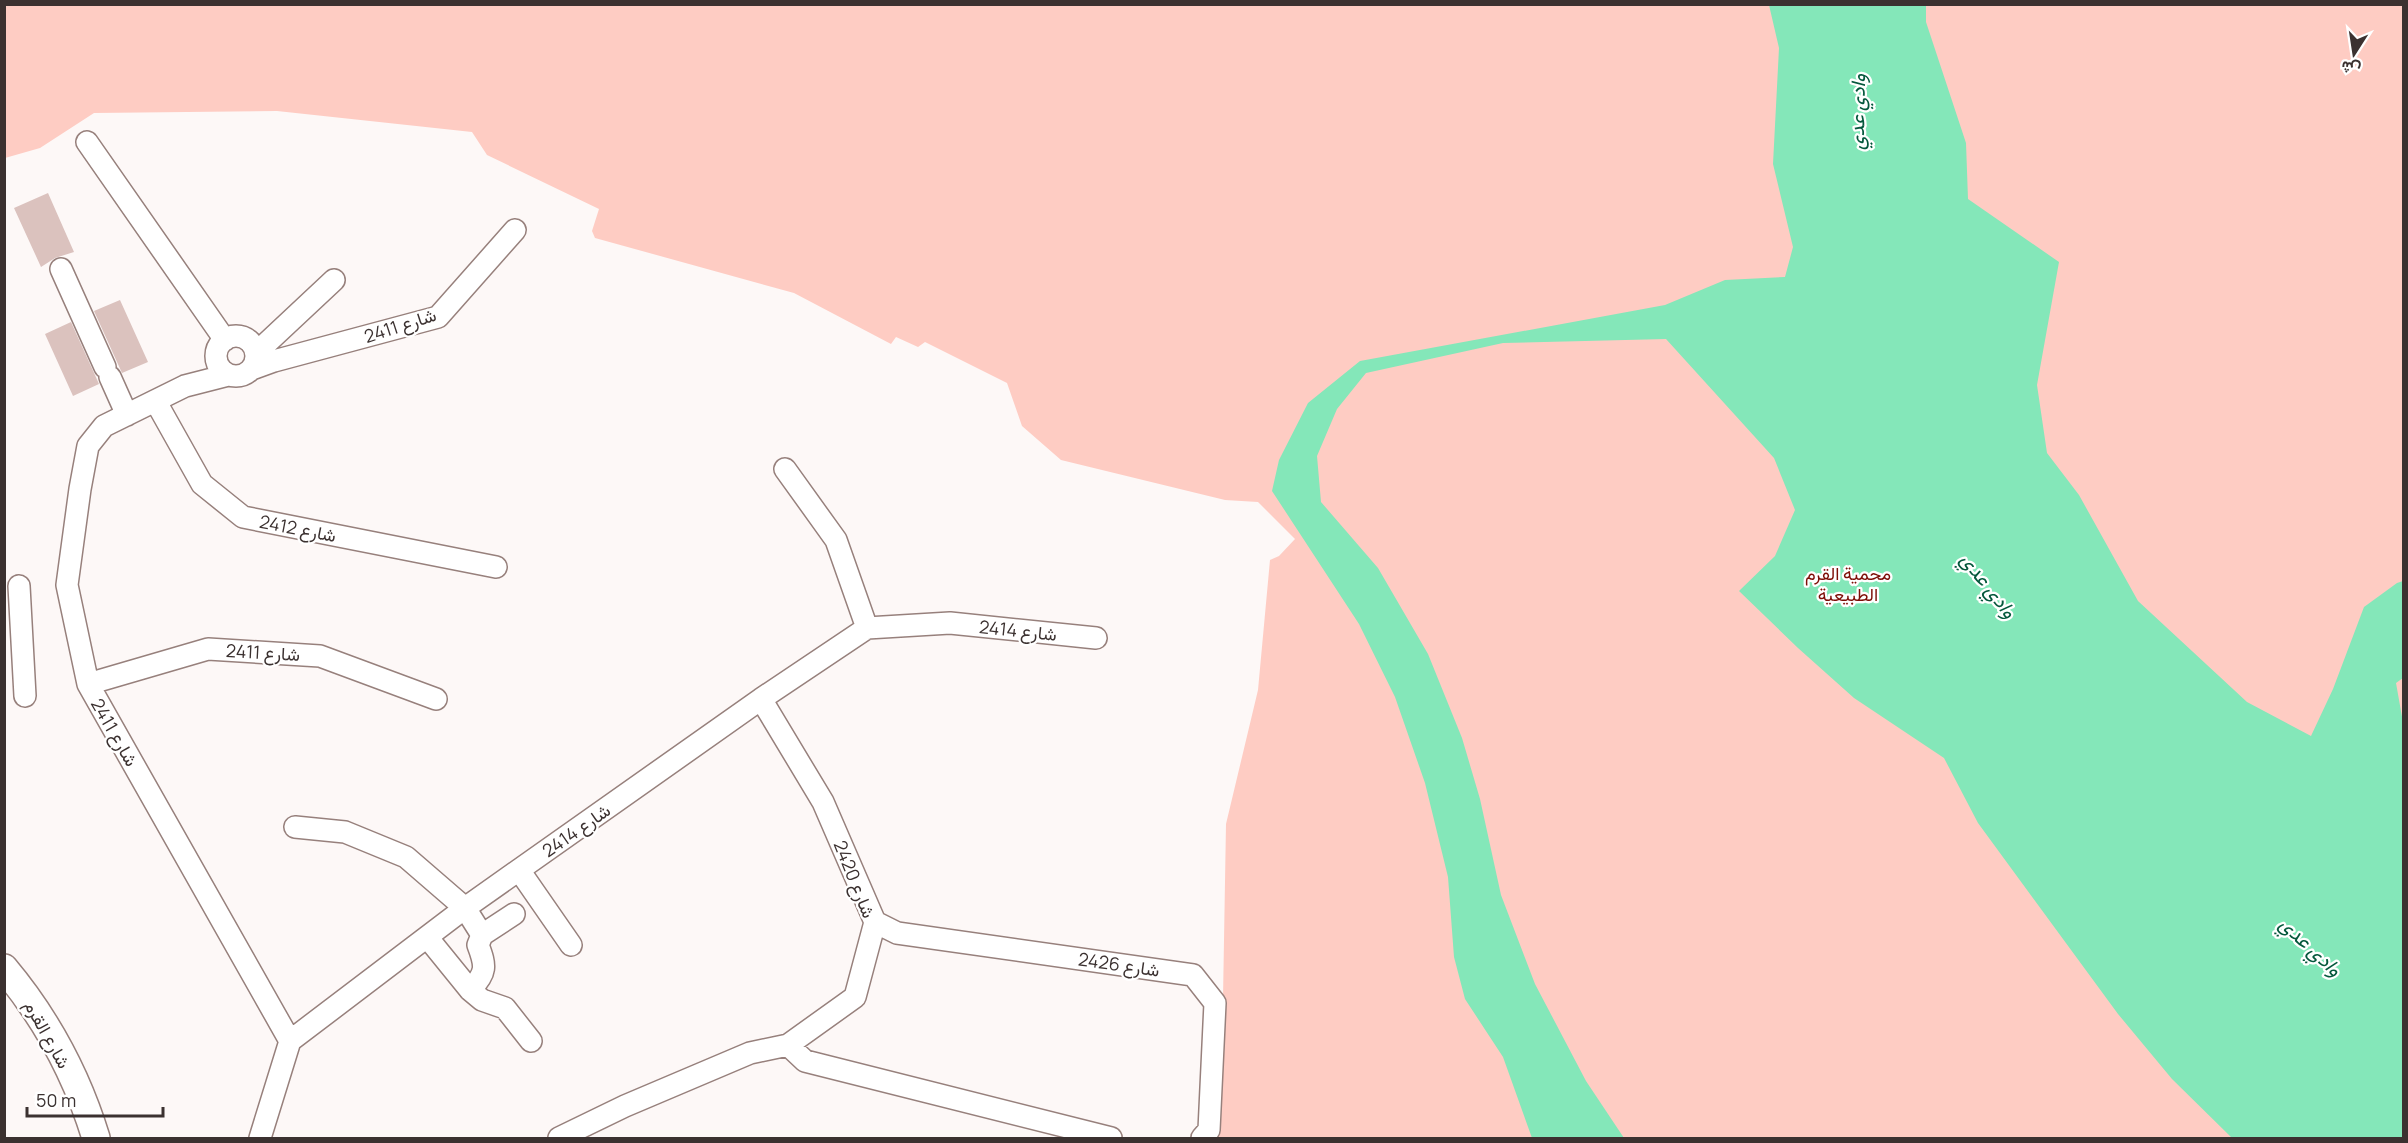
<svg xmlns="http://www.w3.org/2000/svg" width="2408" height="1143" viewBox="0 0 2408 1143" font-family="Manrope,Vazirmatn,sans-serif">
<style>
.green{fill:#feccc3}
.water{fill:#84e7b9}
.building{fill:#dbc2be}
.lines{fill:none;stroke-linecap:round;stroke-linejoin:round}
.minor-casing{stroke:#97807c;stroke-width:24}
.major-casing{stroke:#97807c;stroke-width:30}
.minor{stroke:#fff;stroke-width:21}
.major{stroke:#fff;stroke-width:27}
.labels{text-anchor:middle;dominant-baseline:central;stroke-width:4.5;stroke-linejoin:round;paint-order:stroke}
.street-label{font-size:18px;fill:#3b3130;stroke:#fff}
.park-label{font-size:18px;fill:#7d0e07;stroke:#fff}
.water-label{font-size:20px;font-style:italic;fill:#04583c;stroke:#fff}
</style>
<rect width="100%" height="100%" fill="#fdf8f7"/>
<path class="green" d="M 4,5 L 2403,5 L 2403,1138 L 1215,1138 L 1219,1130 L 1221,1115 L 1226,824 L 1258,690 L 1270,560 L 1279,556 L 1295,539 L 1258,502 L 1225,500 L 1061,460 L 1022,426 L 1007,383 L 925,342 L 918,347 L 896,337 L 891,344 L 794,293 L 595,238 L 592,231 L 599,209 L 487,155 L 472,132 L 277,111 L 94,113 L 40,148 L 5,158 Z"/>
<path class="water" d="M 1769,5 L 1926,5 L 1926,22 L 1966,143 L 1968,199 L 2059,262 L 2037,385 L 2047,453 L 2079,495 L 2138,601 L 2247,702 L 2311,736 L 2333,689 L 2364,607 L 2397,583 L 2403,581 L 2403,678 L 2396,683 L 2404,728 L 2403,1138 L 2232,1138 L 2172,1079 L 2118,1014 L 1978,823 L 1944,758 L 1854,698 L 1798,648 L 1739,591 L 1775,556 L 1795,510 L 1774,458 L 1666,339 L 1503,343 L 1366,373 L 1337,409 L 1317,456 L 1321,502 L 1378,568 L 1428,654 L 1462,738 L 1480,799 L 1501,895 L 1535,984 L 1586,1081 L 1624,1138 L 1532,1138 L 1503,1057 L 1465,999 L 1454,957 L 1448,877 L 1425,783 L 1395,697 L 1359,624 L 1272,491 L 1279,460 L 1308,403 L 1360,361 L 1665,305 L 1725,280 L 1785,277 L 1793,247 L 1773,164 L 1779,48 Z"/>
<path class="building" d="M 48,193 L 74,252 L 55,258 L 41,267 L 14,208 Z
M 120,300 L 148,362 L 122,373 L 94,311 Z
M 71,322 L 99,384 L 73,396 L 45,334 Z"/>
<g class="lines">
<g class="minor-casing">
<path id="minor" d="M 87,142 L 225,340
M 61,269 L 105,367
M216 356a20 20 0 1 1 40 0a20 20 0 1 1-40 0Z
M 256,353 L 334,280
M 252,369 L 274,361 L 438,317 L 515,230
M 228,375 L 185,386 L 104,426 L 88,446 L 80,489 L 67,585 L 88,684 L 290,1041 L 260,1138
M 110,377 L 127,415
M 156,402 L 202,484 L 243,517 L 496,567
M 785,469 L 836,540 L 867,628
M 19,586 L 25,696
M 88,684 L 208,649 L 320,656 L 436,699
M 295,827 L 345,832 L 406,857 L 465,908 L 482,935
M 519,870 L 571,945
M 875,922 L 897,933 L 1193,975 L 1215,1003 L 1209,1130 L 1202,1138
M 427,937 L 470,990 L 482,1000 L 505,1008 L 531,1041
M 470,990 C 487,973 486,966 478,945 L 482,935 L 514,914
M 290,1041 L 465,908 L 761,699 L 867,628 L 950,623 L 1096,638
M 788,1045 L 805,1061 L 1111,1138
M 559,1138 L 625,1106 L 750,1053 L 788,1045 L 855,997 L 875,922 L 823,802 L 761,699"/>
</g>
<g class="major-casing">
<path id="major" d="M 4,968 C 46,1018 77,1076 96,1138"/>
</g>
<use href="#minor" class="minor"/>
<use href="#major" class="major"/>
</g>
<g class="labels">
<g class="street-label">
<text transform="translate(400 325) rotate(-18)">شارع 2411</text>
<text transform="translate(298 528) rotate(11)">2412 شارع</text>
<text transform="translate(1018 630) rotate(6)">2414 شارع</text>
<text transform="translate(263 652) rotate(3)">2411 شارع</text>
<text transform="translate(115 732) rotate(60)">شارع 2411</text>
<text transform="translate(576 830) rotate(-35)">2414 شارع</text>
<text transform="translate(855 879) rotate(68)">2420 شارع</text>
<text transform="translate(1119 964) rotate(8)">2426 شارع</text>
<text transform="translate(48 1034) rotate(61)">شارع القرم</text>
</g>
<g class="park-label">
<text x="1848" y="573">محمية القرم<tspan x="1848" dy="21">الطبيعية</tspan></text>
</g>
<g class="water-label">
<text transform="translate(1857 112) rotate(-89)">وادي عدي</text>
<text transform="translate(1989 585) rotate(52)">وادي عدي</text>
<text transform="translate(2311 946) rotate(43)">وادي عدي</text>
</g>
</g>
<rect width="2408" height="1143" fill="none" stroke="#3b3130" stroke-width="12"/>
<g transform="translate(2354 54) rotate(192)" stroke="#ffffff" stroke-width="4.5" paint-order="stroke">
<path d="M0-4.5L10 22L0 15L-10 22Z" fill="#3b3130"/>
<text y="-9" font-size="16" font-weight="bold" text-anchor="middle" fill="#3b3130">ش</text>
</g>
<path d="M27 1107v9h136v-9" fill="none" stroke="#3b3130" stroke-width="3"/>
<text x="36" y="1107" font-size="18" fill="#3b3130" stroke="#ffffff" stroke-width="4.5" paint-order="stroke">50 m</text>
</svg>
